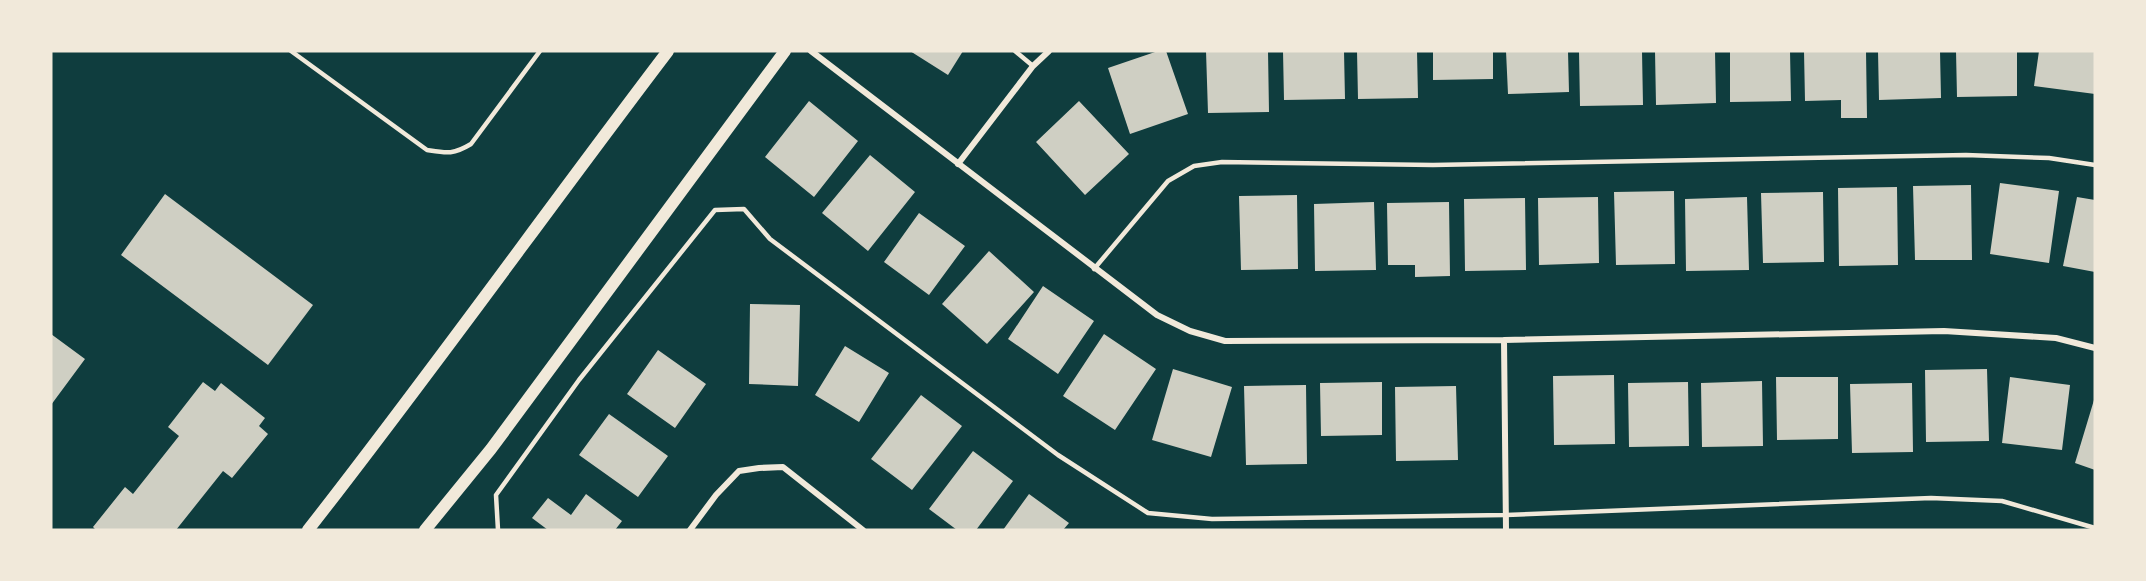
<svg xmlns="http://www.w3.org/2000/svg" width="2146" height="581" viewBox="0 0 2146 581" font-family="Karla,sans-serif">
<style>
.building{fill:#cfcfc3}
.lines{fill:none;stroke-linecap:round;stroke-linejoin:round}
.service{stroke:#f1e9da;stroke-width:4.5}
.minor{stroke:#f1e9da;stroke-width:6}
.secondary{stroke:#f1e9da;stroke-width:12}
</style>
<rect width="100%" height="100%" fill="#0f3d3e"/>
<path class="building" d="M 910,51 L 963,51 L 948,75 Z
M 1158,51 L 1166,51 L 1188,114 L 1130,134 L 1108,68 Z
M 1206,51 L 1268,51 L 1269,112 L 1208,113 Z
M 1283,51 L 1344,51 L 1345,99 L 1284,100 Z
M 1357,51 L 1417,51 L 1418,98 L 1358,99 Z
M 1433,51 L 1493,51 L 1493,79 L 1433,80 Z
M 1506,51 L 1568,51 L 1569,92 L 1508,94 Z
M 1579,51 L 1642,51 L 1643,105 L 1580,106 Z
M 1655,51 L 1715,51 L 1716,103 L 1656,105 Z
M 1730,51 L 1790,51 L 1791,101 L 1730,102 Z
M 1804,51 L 1866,51 L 1867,118 L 1841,118 L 1841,100 L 1805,101 Z
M 1878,51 L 1940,51 L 1941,98 L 1879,100 Z
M 1956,51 L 2017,51 L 2017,96 L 1957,97 Z
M 2039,51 L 2095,51 L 2095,94 L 2034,86 Z
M 809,101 L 858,141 L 814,197 L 765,157 Z
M 1079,101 L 1129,154 L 1085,195 L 1036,142 Z
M 870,155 L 915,192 L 868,251 L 822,213 Z
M 2000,183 L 2059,191 L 2049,263 L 1990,254 Z
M 1971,185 L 1972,260 L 1915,260 L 1913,186 Z
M 1897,187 L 1898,265 L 1839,266 L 1838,188 Z
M 1674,191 L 1675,264 L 1616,265 L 1614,192 Z
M 1823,192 L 1824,262 L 1763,263 L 1761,193 Z
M 165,194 L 313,305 L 268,365 L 121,255 Z
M 1297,195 L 1298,269 L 1241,270 L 1239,196 Z
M 1598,197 L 1599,263 L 1539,265 L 1538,198 Z
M 1747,197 L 1749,270 L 1686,271 L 1685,199 Z
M 2077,197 L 2095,200 L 2095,272 L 2063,266 Z
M 1525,198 L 1526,270 L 1465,271 L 1464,199 Z
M 1374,202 L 1376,270 L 1315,271 L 1314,204 Z
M 1449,202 L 1450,276 L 1415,277 L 1415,265 L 1388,265 L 1387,203 Z
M 919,213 L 965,246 L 929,295 L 884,262 Z
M 989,251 L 1034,292 L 987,344 L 942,304 Z
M 1043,286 L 1094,321 L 1058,374 L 1008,339 Z
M 750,304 L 800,305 L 798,386 L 749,384 Z
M 51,334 L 85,359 L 51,405 Z
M 1104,334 L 1156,369 L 1115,430 L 1063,396 Z
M 845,346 L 889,373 L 859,422 L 815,395 Z
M 658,350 L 706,384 L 675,428 L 627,394 Z
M 1173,369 L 1232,387 L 1211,457 L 1152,440 Z
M 1987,369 L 1989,441 L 1926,442 L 1925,370 Z
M 1614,375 L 1615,444 L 1554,445 L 1553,376 Z
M 1776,377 L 1838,377 L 1838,439 L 1777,440 Z
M 2010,377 L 2070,385 L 2062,450 L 2002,443 Z
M 1762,381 L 1763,446 L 1702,447 L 1701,383 Z
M 203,382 L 215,391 L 221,383 L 265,418 L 259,426 L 268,434 L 232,478 L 223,471 L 176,530 L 96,530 L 93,527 L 125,487 L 133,494 L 179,436 L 168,427 Z
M 1382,382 L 1382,435 L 1321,436 L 1320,383 Z
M 1688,382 L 1689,446 L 1629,447 L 1628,383 Z
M 1912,383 L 1913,452 L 1852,453 L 1850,384 Z
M 1306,385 L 1307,464 L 1246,465 L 1244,386 Z
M 1456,386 L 1458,460 L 1396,461 L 1395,387 Z
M 921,395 L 962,426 L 912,490 L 871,459 Z
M 2094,400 L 2095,400 L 2095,470 L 2075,463 Z
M 609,414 L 668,456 L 638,497 L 579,455 Z
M 973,451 L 1013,481 L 976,530 L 957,530 L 929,509 Z
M 586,494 L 622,521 L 615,530 L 548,530 L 532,518 L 548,498 L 571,515 Z
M 1029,494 L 1069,523 L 1063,530 L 1003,530 Z"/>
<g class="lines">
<path class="service" d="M 291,51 L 427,150 C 446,153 453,155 471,144 L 540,51
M 1015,51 L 1033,66
M 1094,269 L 1168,181 L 1194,166 L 1222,162 L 1433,165 L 1966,155 L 2049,158 L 2095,165
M 498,530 L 496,495 L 579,380 L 715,210 L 744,209 L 770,239 L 1058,455 L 1148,513 L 1212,519 L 1506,515 L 1931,498 L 2002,501 L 2095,528"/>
<path class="minor" d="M 811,51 L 1157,315 L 1190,331 L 1225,341 L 1504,340 L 1944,331 L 2056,338 L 2095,348
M 958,164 L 1033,66 L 1049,51
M 1504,340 L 1506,530
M 690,530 L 716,495 L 739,471 L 759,468 L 783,467 L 863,530"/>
<path class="secondary" d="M 308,530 C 431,373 547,210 668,51
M 425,530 L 491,449 L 785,51"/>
</g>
<rect width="2146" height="581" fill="none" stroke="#f1e9da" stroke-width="105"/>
</svg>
